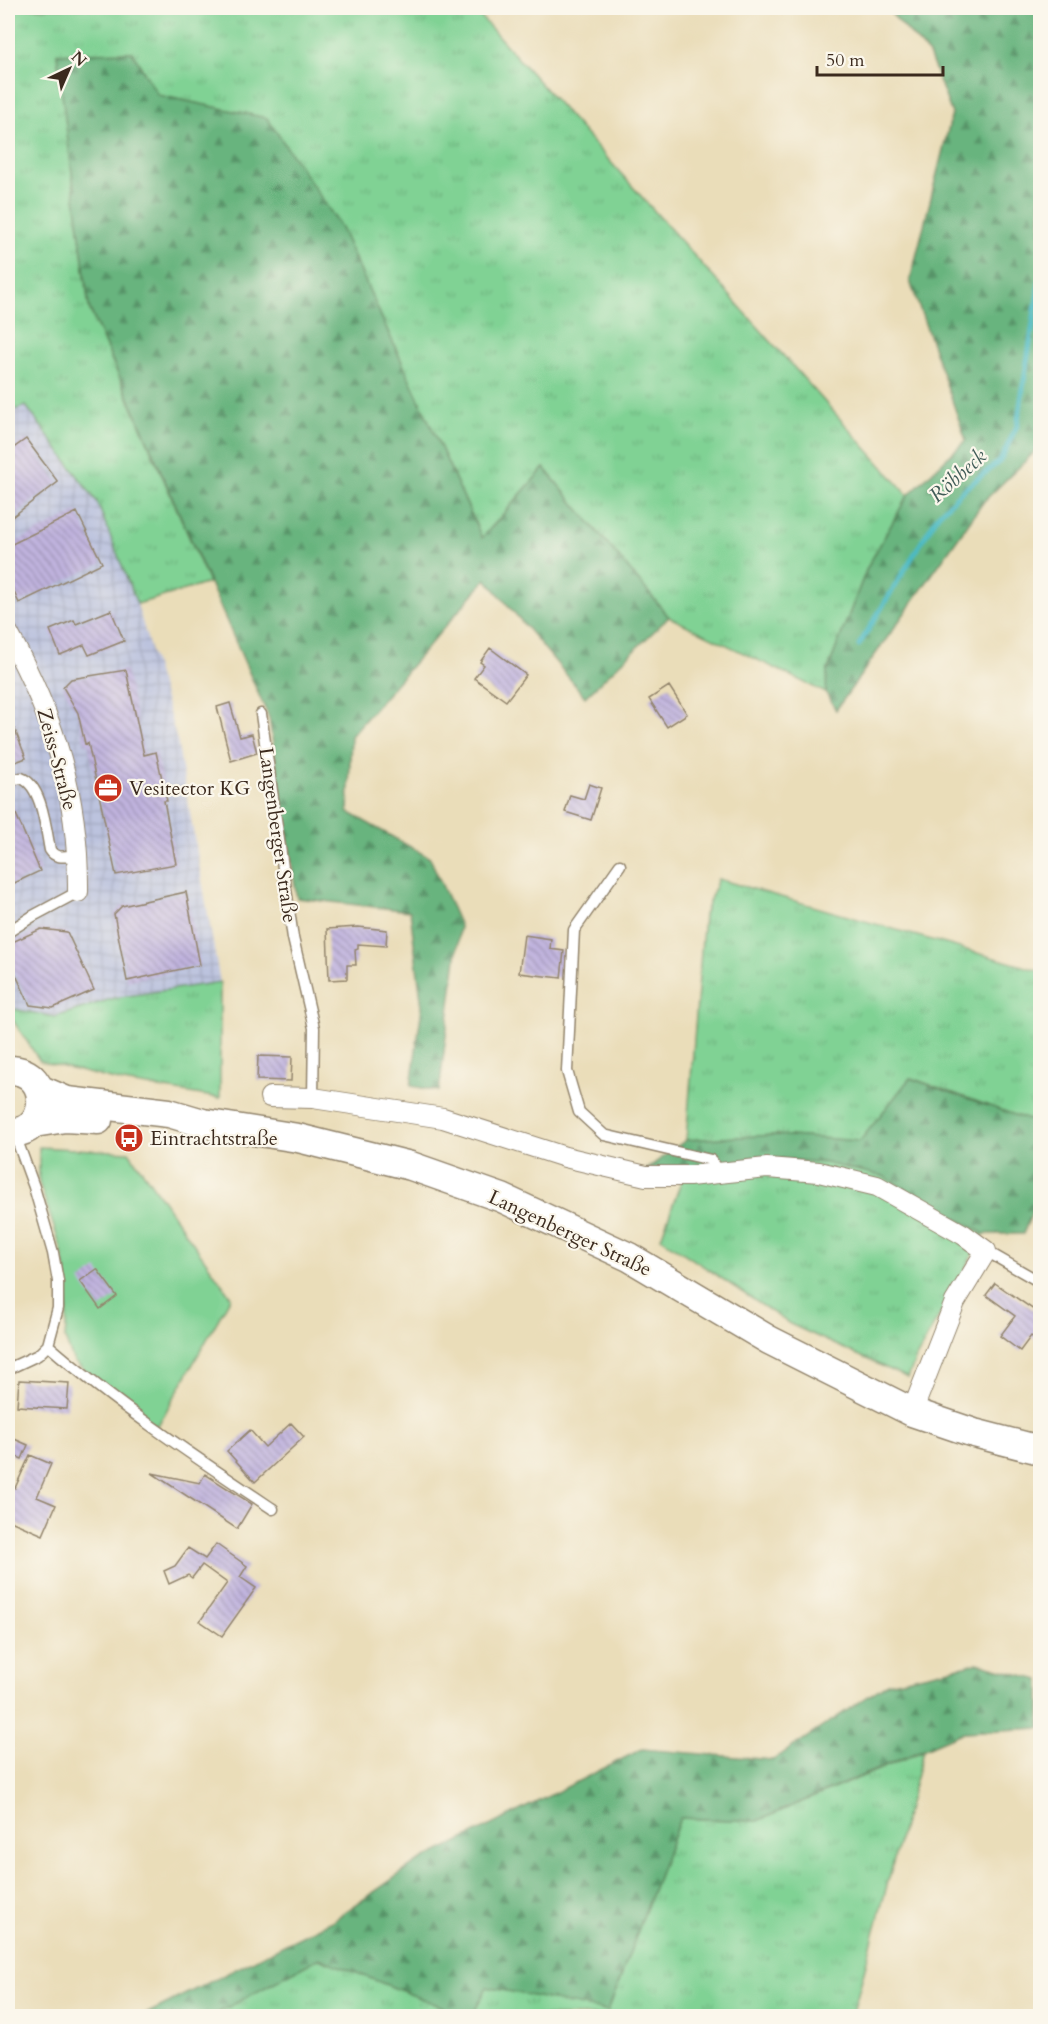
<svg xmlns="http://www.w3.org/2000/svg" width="1048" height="2024" viewBox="0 0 1048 2024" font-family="Cardo,serif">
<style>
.industrial{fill:url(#industrial-grid)}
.grass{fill:url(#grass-tufts);stroke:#5e7e59;stroke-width:1.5}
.forest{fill:url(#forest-firs);stroke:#526f4e;stroke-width:1.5}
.park{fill:#80d294;stroke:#5e7e59;stroke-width:1.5}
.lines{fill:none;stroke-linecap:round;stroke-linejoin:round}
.stream{stroke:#4cbac4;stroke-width:5}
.building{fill:url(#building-back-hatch)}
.lane-casing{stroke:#92846c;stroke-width:13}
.street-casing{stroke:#92846c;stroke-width:22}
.secondary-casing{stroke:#92846c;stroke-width:31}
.lane{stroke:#fff;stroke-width:10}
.street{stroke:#fff;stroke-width:20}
.secondary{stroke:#fff;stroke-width:28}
.labels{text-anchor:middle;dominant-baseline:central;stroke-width:4.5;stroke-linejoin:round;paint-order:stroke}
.street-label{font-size:20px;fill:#3b2a1e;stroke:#fbf7ec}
.poi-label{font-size:20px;fill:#3b2a1e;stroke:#fbf7ec;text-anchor:start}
.water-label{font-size:21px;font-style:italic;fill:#415c58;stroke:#fbf7ec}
</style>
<defs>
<pattern id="industrial-grid" width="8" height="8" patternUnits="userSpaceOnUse" patternTransform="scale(1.5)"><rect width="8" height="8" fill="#bcc3de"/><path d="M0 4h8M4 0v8" fill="none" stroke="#a2a8be"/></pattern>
<pattern id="grass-tufts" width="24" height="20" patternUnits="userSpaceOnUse" patternTransform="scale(1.5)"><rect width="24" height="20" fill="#80d294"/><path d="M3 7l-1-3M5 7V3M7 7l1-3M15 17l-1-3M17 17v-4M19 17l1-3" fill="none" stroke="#70b47f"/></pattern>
<pattern id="forest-firs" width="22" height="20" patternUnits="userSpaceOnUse" patternTransform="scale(1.5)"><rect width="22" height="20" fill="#68b47e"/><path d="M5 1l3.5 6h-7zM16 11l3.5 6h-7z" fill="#579367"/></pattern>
<pattern id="building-back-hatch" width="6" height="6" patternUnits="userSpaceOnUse" patternTransform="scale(1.5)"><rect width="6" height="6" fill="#c0b3de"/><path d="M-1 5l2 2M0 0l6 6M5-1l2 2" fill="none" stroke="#9d92b3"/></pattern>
</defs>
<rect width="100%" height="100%" fill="#fbf7ec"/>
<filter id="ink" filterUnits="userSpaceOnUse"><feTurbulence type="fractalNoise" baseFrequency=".0167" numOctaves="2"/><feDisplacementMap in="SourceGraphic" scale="12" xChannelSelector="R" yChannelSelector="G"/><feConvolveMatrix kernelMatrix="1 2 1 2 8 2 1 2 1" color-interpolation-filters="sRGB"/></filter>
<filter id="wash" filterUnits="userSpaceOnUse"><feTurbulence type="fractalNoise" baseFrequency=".008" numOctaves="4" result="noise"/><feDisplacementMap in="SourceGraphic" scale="24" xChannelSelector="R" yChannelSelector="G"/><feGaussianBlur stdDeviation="1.35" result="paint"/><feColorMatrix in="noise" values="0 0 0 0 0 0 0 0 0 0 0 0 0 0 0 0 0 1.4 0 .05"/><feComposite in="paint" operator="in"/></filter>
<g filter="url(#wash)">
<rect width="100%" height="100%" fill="#eaddb9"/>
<path class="industrial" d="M 26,406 L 97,502 L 137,604 L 177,740 L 220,982 L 114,998 L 55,1017 L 8,1008 L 8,412 Z"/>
<path class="grass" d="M 8,8 L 473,8 L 908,495 L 867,568 L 827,672 L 826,693 L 669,617 L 544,468 L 482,538 L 339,224 L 267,119 L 157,95 L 132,52 L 57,54 L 89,308 L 209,583 L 137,604 L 97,502 L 26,406 L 8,412 Z
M 718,879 L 1040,971 L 1040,1124 L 911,1078 L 860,1141 L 775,1135 L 686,1140 L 704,915 Z
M 220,982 L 220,1098 L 123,1082 L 40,1061 L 8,1013 L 8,1008 L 55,1017 L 114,998 Z
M 769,1159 L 821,1162 L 883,1176 L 984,1234 L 916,1358 L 908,1378 L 790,1324 L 661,1238 L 686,1168 Z
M 923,1751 L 852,2016 L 472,2016 L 487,1987 L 608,2011 L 680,1818 L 757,1821 Z
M 319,1958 L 443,2007 L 440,2016 L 212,2016 Z"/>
<path class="forest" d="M 886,8 L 1040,8 L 1040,447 L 984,501 L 836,710 L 826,693 L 827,672 L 867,568 L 908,495 L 966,440 L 910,281 L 952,114 L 929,54 Z
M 132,52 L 158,95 L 267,118 L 339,224 L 482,538 L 544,468 L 669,617 L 585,697 L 486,579 L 351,736 L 348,812 L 430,858 L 460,926 L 439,1091 L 411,1086 L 422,1007 L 410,911 L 297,898 L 269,718 L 89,307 L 57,54 Z
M 910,1078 L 1040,1124 L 1040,1193 L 1023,1234 L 984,1234 L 883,1176 L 821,1162 L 769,1159 L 686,1168 L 647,1169 L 686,1140 L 775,1135 L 860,1141 Z
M 977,1663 L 1040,1680 L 1040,1728 L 964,1732 L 757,1821 L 680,1818 L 608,2011 L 487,1987 L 472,2016 L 440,2016 L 443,2007 L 319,1958 L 212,2016 L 142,2016 L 332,1921 L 416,1863 L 642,1749 L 773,1760 L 888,1683 Z"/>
<path class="park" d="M 39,1147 L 129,1152 L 231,1297 L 157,1427 L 74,1362 L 65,1339 L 67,1314 L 66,1272 L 61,1248 L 39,1183 Z"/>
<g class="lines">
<path class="stream" d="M 859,645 L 938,515 L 962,491 L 1000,461 L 1017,426 L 1040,279"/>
</g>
<g id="blocks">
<path class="building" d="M 26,439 L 58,482 L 8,520 L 8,452 Z
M 77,512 L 102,563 L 19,603 L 8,579 L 8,546 Z
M 111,610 L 124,641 L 89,655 L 84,645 L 60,655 L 50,630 L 74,620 L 76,624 Z
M 490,648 L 526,675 L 506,701 L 474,678 L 484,665 L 480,662 Z
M 126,670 L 144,755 L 156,752 L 167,801 L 164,801 L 176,864 L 116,875 L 88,743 L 85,744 L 78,713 L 63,687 L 71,679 Z
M 669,686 L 687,714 L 667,727 L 649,699 Z
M 230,703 L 240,737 L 252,734 L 257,753 L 231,761 L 217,707 Z
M 8,712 L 26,758 L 8,765 Z
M 589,784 L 601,788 L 591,820 L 565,812 L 570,795 L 584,799 Z
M 8,795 L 40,871 L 8,886 Z
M 186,892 L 200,965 L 127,981 L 114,914 L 122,906 Z
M 358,927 L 387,930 L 386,946 L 358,944 L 358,949 L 355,950 L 356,965 L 347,965 L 347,979 L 329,980 L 327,929 Z
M 41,929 L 67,932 L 94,990 L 53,1008 L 30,1005 L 8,958 L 8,944 Z
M 524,935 L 551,939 L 550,949 L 564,951 L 561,978 L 519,973 Z
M 258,1056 L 292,1057 L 291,1081 L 257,1080 Z
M 97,1269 L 117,1296 L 100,1309 L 80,1281 Z
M 995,1283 L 1041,1315 L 1041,1343 L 1031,1336 L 1020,1351 L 1000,1336 L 1015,1316 L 986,1295 Z
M 19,1380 L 69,1383 L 67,1409 L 17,1406 Z
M 291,1423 L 304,1437 L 255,1482 L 227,1451 L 250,1430 L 265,1447 Z
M 12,1438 L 28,1445 L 22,1459 L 8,1453 Z
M 30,1455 L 51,1464 L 37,1497 L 56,1505 L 43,1535 L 8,1520 L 8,1484 L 15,1488 Z
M 152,1473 L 200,1483 L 205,1474 L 252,1504 L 237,1529 Z
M 216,1544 L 247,1566 L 240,1577 L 256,1588 L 222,1636 L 200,1621 L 227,1583 L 202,1565 L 192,1578 L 188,1575 L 169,1584 L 164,1571 L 175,1566 L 188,1548 L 205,1559 Z"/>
</g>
</g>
<g filter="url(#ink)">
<use href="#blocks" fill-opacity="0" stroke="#92846c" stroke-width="1.5"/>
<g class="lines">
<g class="lane-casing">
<path id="lane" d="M 261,714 L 293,938 L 314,1028 L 313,1098
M 8,781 L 21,778 C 42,785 46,830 50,850 C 56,860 67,856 78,855
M 620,865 L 574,930 L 567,1071 L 579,1112 L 604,1135 L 711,1160 L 721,1173
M 8,932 L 33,916 L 78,892
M 986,1251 L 1040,1282
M 48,1345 C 118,1406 195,1457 273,1509
M 8,1369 L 38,1355 L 48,1345 L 58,1308 L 58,1281 L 53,1253 L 34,1187 L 14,1132"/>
</g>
<g class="street-casing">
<path id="street" d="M 8,633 C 54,717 79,795 78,892
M 270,1097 L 313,1098 L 443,1118 L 565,1157 L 646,1176 L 689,1176 L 767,1168 L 819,1172 L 877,1186 L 964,1235 L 986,1251 L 955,1302 L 912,1412"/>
</g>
<g class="secondary-casing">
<path id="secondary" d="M 8,1070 C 57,1069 47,1141 8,1131
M 39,1089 L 67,1101 L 169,1113 L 203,1123 L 298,1138 L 411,1166 L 502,1198 L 629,1257 L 769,1340 L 912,1412 L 974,1433 L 1040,1450
M 34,1123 L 65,1118 L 98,1120"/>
</g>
<use href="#lane" class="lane"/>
<use href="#street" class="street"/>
<use href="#secondary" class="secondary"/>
</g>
</g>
<defs>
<g id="office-disc" transform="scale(1.5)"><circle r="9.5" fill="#c8321e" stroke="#fbf7ec"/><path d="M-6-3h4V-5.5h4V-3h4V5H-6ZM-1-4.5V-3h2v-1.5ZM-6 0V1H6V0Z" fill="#fff"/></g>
<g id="bus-disc" transform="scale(1.5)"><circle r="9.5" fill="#c8321e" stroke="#fbf7ec"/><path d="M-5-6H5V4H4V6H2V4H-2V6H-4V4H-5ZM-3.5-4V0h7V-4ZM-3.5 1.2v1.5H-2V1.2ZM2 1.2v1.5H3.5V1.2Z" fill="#fff"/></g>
</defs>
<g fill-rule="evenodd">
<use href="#office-disc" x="108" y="788"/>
<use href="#bus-disc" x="129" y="1138"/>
</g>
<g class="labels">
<g class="street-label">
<text transform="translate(57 759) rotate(75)">Zeiss-Straße</text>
<text transform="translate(278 835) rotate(82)">Langenberger Straße</text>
<text transform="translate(570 1233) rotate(25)">Langenberger Straße</text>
</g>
<g class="poi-label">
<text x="129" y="788">Vesitector KG</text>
<text x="150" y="1138">Eintrachtstraße</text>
</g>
<g class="water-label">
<text transform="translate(958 476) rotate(-42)">Röbbeck</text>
</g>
</g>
<rect width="1048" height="2024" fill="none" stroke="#fbf7ec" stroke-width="30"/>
<g transform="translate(69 69) rotate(44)" stroke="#fbf7ec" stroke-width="4.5" paint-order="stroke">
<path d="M0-4.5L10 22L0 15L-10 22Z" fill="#3b2a1e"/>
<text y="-9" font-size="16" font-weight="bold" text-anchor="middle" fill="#3b2a1e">N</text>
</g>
<path d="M817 66v9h126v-9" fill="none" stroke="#3b2a1e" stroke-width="3"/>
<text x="826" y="66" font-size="18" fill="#3b2a1e" stroke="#fbf7ec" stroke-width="4.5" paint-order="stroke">50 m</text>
</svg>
